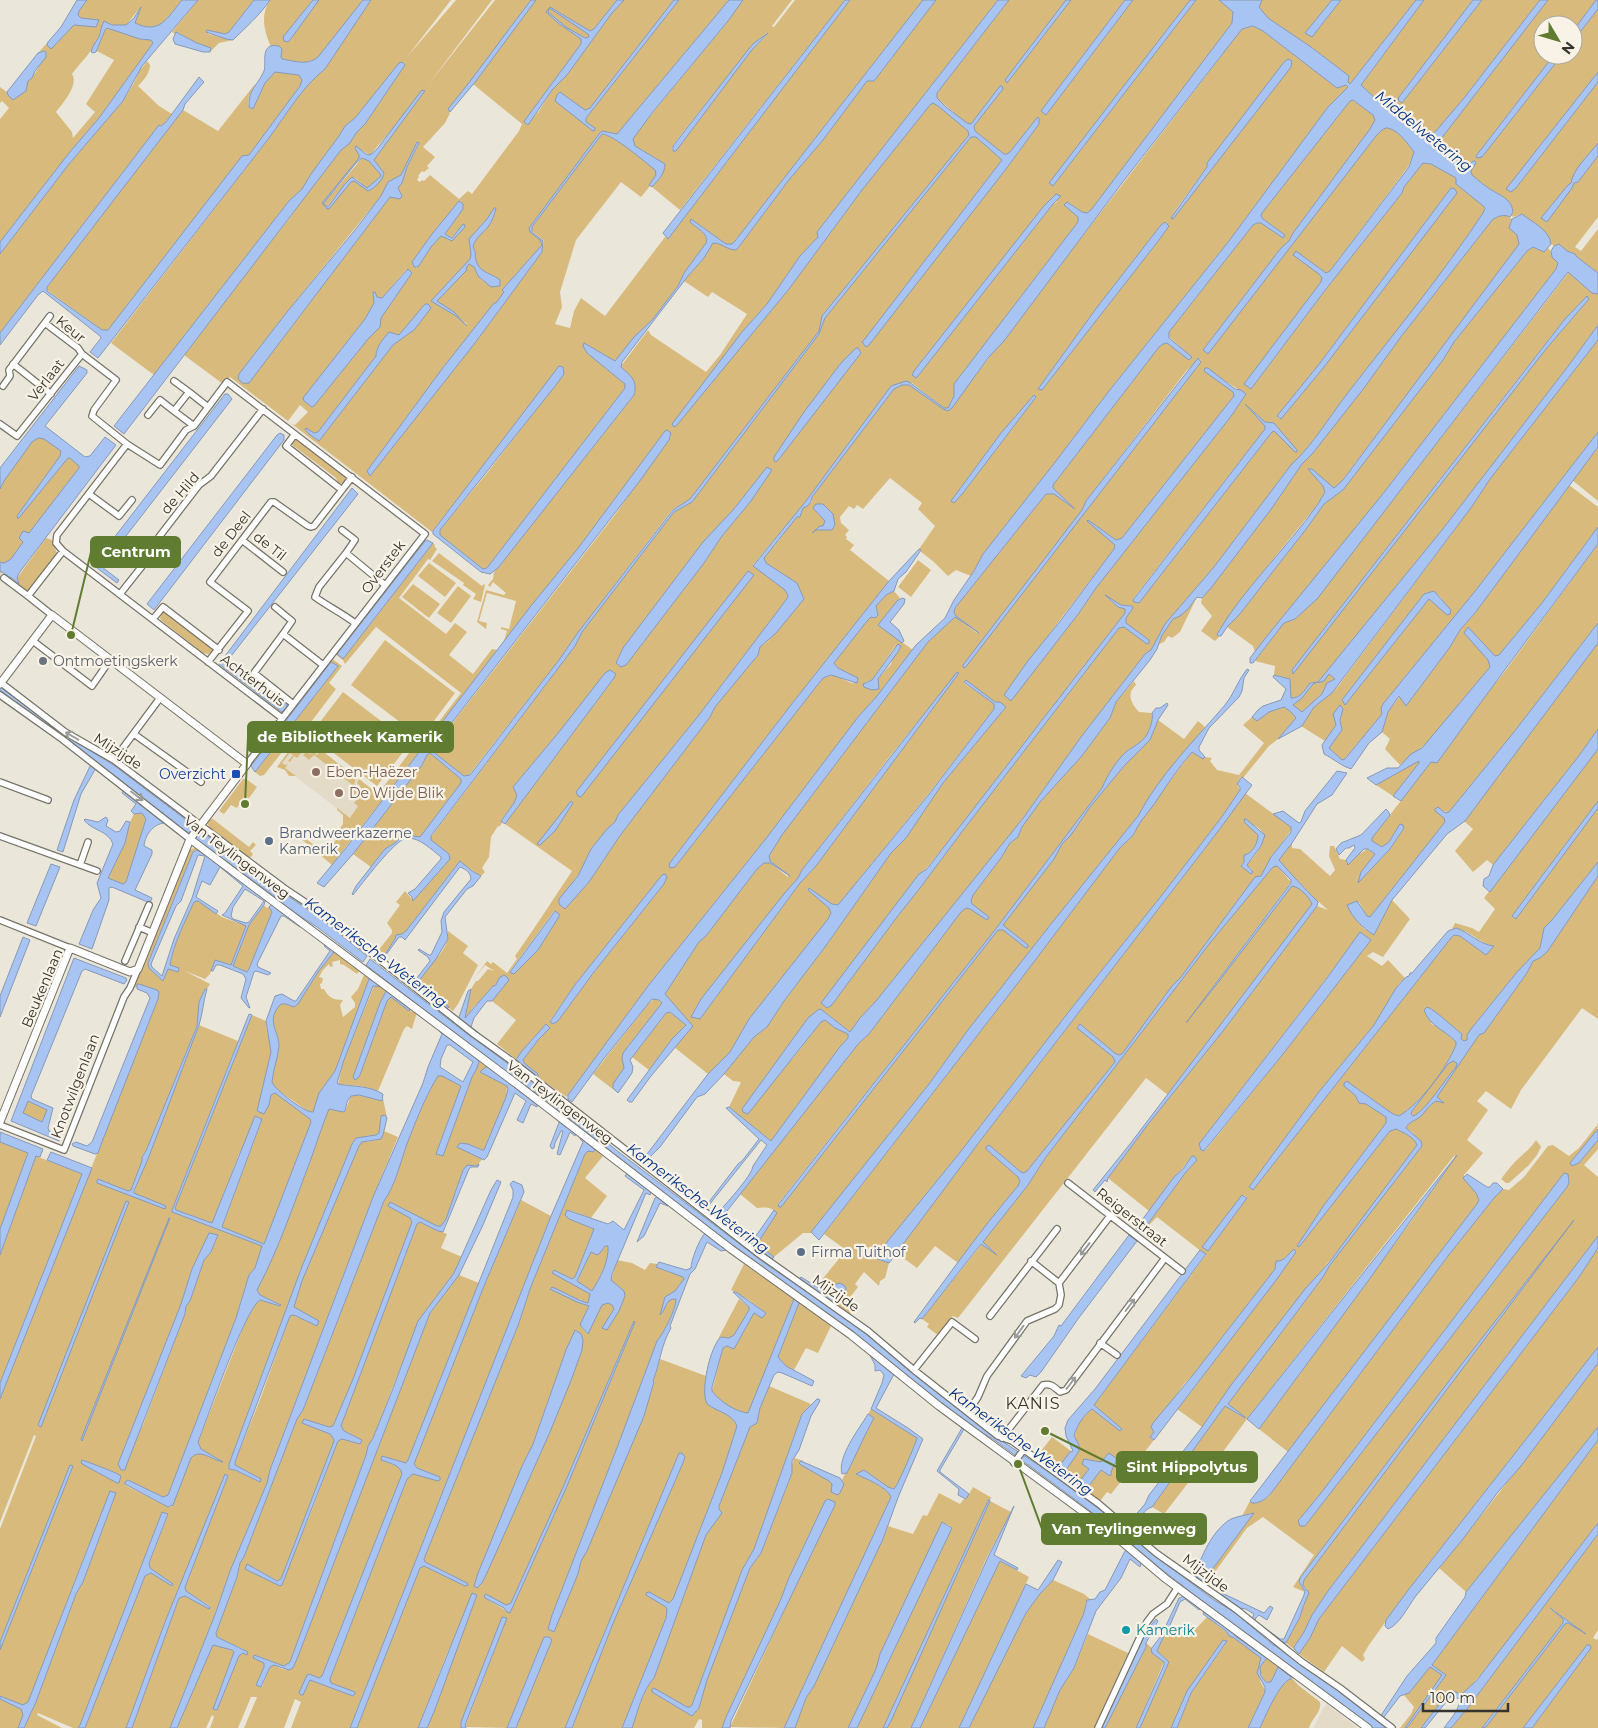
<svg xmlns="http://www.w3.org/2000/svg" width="1598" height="1728" viewBox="0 0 1598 1728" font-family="Montserrat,sans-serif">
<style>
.built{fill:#e3dbc8}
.green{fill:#d8bb7c;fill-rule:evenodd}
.water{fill:#a8c4f2;stroke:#8699b8;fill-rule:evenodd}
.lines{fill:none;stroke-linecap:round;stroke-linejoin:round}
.minor-casing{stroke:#777368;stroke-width:8}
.tertiary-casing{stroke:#777368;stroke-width:9}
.minor{stroke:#fff;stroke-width:5.5}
.tertiary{stroke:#fff;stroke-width:7}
.oneway{stroke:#9a9a98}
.worship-dot{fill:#6b7280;stroke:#f9f3e7;stroke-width:2}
.education-dot{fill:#8d6e63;stroke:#f9f3e7;stroke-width:2}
.transit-dot{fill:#1a4fb4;stroke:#f9f3e7;stroke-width:2}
.service-dot{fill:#5c6f8a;stroke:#f9f3e7;stroke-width:2}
.culture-dot{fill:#0f9aa8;stroke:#f9f3e7;stroke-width:2}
.labels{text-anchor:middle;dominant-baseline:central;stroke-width:4.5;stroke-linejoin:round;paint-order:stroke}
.street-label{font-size:14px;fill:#363430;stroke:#f9f3e7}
.worship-label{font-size:14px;fill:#5b616d;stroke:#f9f3e7;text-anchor:start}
.education-label{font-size:14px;fill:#785e54;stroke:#f9f3e7;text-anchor:start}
.transit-label{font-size:14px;fill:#164399;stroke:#f9f3e7;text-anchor:end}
.service-label{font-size:14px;fill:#4e5e75;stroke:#f9f3e7;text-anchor:start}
.culture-label{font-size:14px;fill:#0d838f;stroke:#f9f3e7;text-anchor:start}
.water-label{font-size:15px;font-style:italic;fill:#003186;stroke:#f9f3e7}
.quarter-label{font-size:16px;letter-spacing:1px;fill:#363430;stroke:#f9f3e7}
.leader{fill:none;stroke:#607c30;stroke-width:2}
.callout-dot{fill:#607c30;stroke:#f9f3e7;stroke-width:2}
.callout{fill:#607c30;stroke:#607c30;stroke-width:2}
.callout-label{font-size:15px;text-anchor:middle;font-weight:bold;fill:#fff}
</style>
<rect width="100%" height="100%" fill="#ebe6da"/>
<path class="built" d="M 301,735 L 378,794 L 356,823 L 279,764 Z
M 1327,1704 L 1358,1728 L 1313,1728 L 1324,1707 Z"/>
<path class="green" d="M 87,0 L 182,0 C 167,18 161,35 135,23 L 140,8 L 126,25 L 112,25 L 106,22 C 100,26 101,32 98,39 C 92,52 81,62 72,74 C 79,85 63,103 56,112 L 72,132 L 73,138 L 95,112 L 86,104 L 114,60 L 97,51 L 105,29 L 107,28 L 140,39 L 151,40 L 153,43 L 99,118 L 74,147 L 0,242 L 0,119 L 9,108 L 2,101 L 0,103 L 0,87 L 7,92 L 8,95 L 19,95 L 26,88 L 28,81 C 36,75 42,61 45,51 L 38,53 L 48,42 L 47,45 L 51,49 L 74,25 L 96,26 L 98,20 L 81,18 L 78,15 L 79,11 Z
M 198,0 L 254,0 L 229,32 L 225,34 L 207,30 L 208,34 L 233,40 L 219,43 L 210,52 L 211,48 L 197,43 L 179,33 L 175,34 L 172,32 Z
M 270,0 L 313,0 L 283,37 L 309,14 L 319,0 L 363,0 L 318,58 C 307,66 295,61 282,59 L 276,45 L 271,47 C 264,31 260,15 270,0 Z
M 371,0 L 451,0 L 407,57 L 456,0 L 492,0 L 428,85 L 495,0 L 531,0 C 503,36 478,74 448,109 L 450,113 L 445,123 L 423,147 L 435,157 L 427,166 L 429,168 L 424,172 L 422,171 L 418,176 L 419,177 L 417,180 L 420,182 L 422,180 L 424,181 L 430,175 L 459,199 L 468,191 L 472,194 L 519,131 L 522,124 L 473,84 L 536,0 L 617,0 L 594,29 L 590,31 L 550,7 L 546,12 L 558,23 L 581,39 L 581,44 L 525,120 L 531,120 L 539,111 L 552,90 L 567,75 L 612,13 L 624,0 L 674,0 L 590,108 L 587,110 L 585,110 L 560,92 L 556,101 L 595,128 L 586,122 L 586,118 L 679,0 L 729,0 L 617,134 L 602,131 L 599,134 L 529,228 L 530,232 L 540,240 L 542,245 L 502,290 L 504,292 L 496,303 L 494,303 L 442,369 L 367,471 L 370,476 L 475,343 L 542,252 L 544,241 L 531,230 L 532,227 L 602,134 C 615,136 644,161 656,170 L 656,175 L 649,185 L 650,186 L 641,197 L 621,182 L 576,240 L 560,292 L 562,307 L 555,324 L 570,328 L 574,311 L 581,298 L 605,316 L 665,237 L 668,239 L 850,0 L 923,0 L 735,241 L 732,244 L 726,244 L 693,220 L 690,222 C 696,228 709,233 706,243 L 684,273 L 678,286 L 653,319 L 634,337 L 617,361 L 615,361 L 584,343 L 587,353 L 625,384 L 625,388 L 487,568 L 483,569 L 440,535 L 440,530 L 487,473 L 562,376 L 564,374 L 559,367 L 432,532 L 292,424 L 295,425 L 308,412 L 300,405 L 288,421 L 230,377 L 223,384 L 184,355 L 256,260 L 289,219 L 301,201 L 341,150 L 351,141 L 357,132 L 365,124 L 405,65 L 399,63 L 355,118 L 345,126 L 339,136 L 311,174 L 302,189 L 289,201 L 154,375 L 111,343 L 269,138 C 286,115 302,87 325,69 ZM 424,92 L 374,160 L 382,170 L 384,175 L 374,188 L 368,191 L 354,181 L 351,182 L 327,209 L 322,203 L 359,158 L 359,155 L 355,148 L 356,147 L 370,155 ZM 417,143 L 419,144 L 407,167 L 402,183 L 398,188 L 402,196 L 400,198 L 390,197 L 249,383 L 238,378 L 239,374 L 287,312 L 381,196 L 388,182 L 401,175 ZM 459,201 L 463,204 L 463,207 L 445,234 L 452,237 L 463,224 L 451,241 L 441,236 L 431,247 L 418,267 L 417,268 L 413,266 L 412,262 L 432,234 ZM 494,208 C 496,227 475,231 473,247 C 477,253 474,257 477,263 C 480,271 489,275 497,277 L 496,287 C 486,286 476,276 474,267 L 469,264 L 437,301 L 467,324 L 466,325 L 456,316 L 431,301 L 470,259 L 471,254 L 469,239 L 487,219 ZM 406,270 L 412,273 L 381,318 L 380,327 L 368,339 L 314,406 L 312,407 L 304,401 L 303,398 L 365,319 L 374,303 L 373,292 L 377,297 L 382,298 ZM 425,304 L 431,308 L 414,330 L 393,345 L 319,441 L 314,433 L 318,432 L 376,356 L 377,349 L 389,332 L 399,335 Z
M 743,0 L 792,0 L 772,26 L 774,27 L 795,0 L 845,0 L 680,210 L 652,187 L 660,178 L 665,164 L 635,146 L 633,139 L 637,132 L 728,21 ZM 767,33 L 767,35 L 751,51 L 679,147 L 672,150 L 673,145 L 754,43 Z
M 936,0 L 998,0 L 817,232 L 818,237 L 800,256 L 767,304 L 742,332 L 674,427 L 789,289 L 862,190 L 930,105 L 933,103 L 938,106 L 968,131 L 969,135 L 822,316 L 819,331 L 690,499 L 672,510 L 579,631 L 559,660 L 469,775 L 464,776 L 432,751 L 432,749 L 614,516 L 671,436 L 665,431 L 662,435 L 579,547 L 503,644 L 507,631 L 501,629 L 501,627 L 509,629 L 516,601 L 487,593 L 479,621 L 487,623 L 486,629 L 477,622 L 486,590 L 504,595 L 506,593 L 493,582 L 490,587 L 488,585 L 493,579 L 494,572 L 632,398 C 641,384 628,376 621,366 L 648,330 L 651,335 L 706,372 L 720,355 L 747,314 L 712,292 L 708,297 L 684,281 L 704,258 L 713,243 C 723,243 728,252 738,248 L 788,181 L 823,140 L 867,81 L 874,81 Z
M 1009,0 L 1066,0 L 1005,80 L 1007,83 L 1071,0 L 1125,0 L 1041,111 L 1046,115 L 1133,0 L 1190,0 L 1050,183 L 1053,186 L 1196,0 L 1219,0 L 1233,12 L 1232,23 L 1091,210 L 1087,213 L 1082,212 L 1068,202 L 1064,205 L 1078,217 L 1078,222 L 954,384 L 954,396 L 948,408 L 944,408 L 912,383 L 891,386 L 806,501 L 753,565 L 785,590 L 788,596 L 786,600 L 699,715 L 618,815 L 615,822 L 607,829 L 591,849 L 584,866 L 571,885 L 565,909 L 589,882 L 619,837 L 710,717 L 715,707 L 758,655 L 760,647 L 768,641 L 804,599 L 797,583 L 766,563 L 764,558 L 780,539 L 803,507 L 812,502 L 812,497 L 894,389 L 902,385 L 909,385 L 943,409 L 948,411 L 1242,29 L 1253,26 L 1263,31 L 1337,88 L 1346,85 L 1349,87 L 1328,107 L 1229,241 L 1109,391 L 1056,461 L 983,554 L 971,576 L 956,570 L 948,576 L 934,562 L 920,551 L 921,550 L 919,549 L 935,526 L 918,509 L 922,503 L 890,478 L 863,509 L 857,505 L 854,509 L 849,506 L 840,517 L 841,523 L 849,530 L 845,535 L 847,537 L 846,539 L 854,545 L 850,550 L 889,581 L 794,701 L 669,864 L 675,867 L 823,678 L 833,675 L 854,684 L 834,663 L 867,621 L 871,617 L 875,618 L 878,615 L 876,606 L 886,595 L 894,591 L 900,598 L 878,625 L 913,650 L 877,696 L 858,717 L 768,836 L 648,986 L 567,1097 C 557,1091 527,1070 523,1060 L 538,1040 L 550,1028 L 534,1037 L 516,1059 L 497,1044 L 516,1020 L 492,1001 L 509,980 L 499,981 L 472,1009 L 466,1018 L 464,1017 L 471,989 L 476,981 L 478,981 L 488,969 L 494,971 L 485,965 L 474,979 L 487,961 L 491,964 L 493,962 L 507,973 L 517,959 L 515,956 C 535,928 553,899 572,871 L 505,824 L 614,678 L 559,732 L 513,787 L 517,795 L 514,803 L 501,820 L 503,822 L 499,827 L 498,826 L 491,837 L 489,857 L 482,868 L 485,872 L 481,876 L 459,862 L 406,931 L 395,939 L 383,957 L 377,952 L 392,933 L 392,930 L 387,923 L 400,905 L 396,902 L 405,891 L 413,900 L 448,861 L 450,859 L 444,851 L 431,840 L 431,837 L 575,646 L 582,632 L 674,512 L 692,502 L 819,334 L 825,318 L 971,137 L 976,137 L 1002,160 L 863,342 L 1006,169 L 1039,124 L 1036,119 L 1010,152 L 1007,154 L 1004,154 L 975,131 L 974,126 L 1003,89 L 1002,86 L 1000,86 L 971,124 L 967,124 L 937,98 L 937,93 ZM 1291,67 L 1288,71 L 1171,216 L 1207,167 ZM 1053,196 L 1057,202 L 1053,204 L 916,378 L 914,371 ZM 1165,222 L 1168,226 L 1159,240 L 1042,390 L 1039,388 L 1098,306 L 1161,225 ZM 856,348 L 861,353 L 779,459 L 776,462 L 774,461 L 804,412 L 841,363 ZM 1034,395 L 1036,397 L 963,493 L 954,503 L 951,501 L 1001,433 ZM 767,467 L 751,501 L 722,536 L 704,563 L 626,665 L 617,660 L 623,648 L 703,542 L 733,510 ZM 896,645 L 891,664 L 878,679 L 878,690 L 872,690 L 865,682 L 872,680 ZM 665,874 L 667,877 L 664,884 L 594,972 L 558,1021 L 550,1021 L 574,986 L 662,875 ZM 554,911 L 560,915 L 538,950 L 514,974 L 510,971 Z
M 1262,0 L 1332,0 L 1306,33 L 1312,37 L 1341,0 L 1416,0 L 1350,84 L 1348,82 L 1349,76 L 1311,47 L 1268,18 L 1259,7 Z
M 1424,0 L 1473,0 L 1399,97 L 1398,100 L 1402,103 L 1482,0 L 1540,0 L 1464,98 L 1436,131 L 1427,137 L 1394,114 L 1391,108 L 1380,103 L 1361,85 Z
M 1548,0 L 1596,0 L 1573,31 L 1573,25 L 1543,25 L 1543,55 L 1554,55 L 1476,156 L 1482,157 L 1562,55 L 1573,55 L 1573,41 L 1598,9 L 1598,72 L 1532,156 L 1516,188 L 1598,82 L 1598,143 L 1576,171 L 1572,183 L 1568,185 L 1542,218 L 1547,222 L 1572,188 L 1574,183 L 1578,182 L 1598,156 L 1598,217 L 1575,247 L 1581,251 L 1598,229 L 1598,273 L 1577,257 L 1575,254 L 1567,251 L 1560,245 L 1554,246 L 1551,244 C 1549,230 1532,223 1522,214 L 1513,217 L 1511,215 L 1513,212 C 1512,201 1504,197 1495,192 C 1487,188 1479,181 1472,175 L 1471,169 L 1476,163 L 1473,161 L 1463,170 L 1459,168 L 1458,162 L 1437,146 L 1437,142 Z
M 549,9 L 551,9 L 589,34 L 589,37 L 585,38 L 566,27 L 547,12 Z
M 147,61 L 150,65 C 150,73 144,80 138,86 L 159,106 L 172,114 L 163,125 L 159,125 L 0,333 L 0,254 L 69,164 L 123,101 L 134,83 L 139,72 Z
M 275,72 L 299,75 L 302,80 L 300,86 L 249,155 L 242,157 L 108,330 L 102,330 L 47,290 L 47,288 L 55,274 L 183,110 L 218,131 L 255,84 L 249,97 L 248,105 L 253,109 L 265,83 Z
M 1352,100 L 1374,115 L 1375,120 L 1370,129 L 1293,233 L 1289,241 L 1281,248 L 1203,350 L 1208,353 L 1376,136 C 1379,133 1382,128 1386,128 C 1397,128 1409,144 1414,152 L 1408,167 L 1330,271 L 1326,273 L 1296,252 L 1294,255 L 1319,274 L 1322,278 L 1321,282 L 1245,384 L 1251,389 L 1326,289 L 1402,193 L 1404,187 L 1423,163 L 1431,164 L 1456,178 L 1456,184 L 1482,205 L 1485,208 L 1483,213 C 1442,275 1396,332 1350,390 C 1331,414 1314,444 1291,465 L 1214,567 L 1165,624 L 1151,650 L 1145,654 L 1081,737 L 1024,817 L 876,1001 L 860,1018 L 850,1032 L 825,1012 L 808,1018 L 743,1109 L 746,1113 L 782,1069 L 794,1057 L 821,1022 L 825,1020 L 835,1028 L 848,1034 L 848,1038 L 839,1048 L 771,1141 L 729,1107 L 741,1082 L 733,1081 L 724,1074 L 754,1037 L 767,1027 L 784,1001 L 825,947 L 891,853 L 906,838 L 943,783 L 1006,707 L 995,702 L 965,680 L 964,683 L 994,704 L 994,709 L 930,792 L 838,905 L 832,904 L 809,889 L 808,890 L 829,908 L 831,913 L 829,919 L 749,1019 L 730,1052 L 708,1074 L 674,1047 L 692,1026 L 664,994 L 665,992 L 699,942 L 706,936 L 757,869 L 764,863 L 770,863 L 788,877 L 789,875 L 770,861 L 769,856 L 782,835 L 928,642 L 955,617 L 977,633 L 978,632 L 956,616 L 954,613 L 955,608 L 1046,494 L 1054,494 L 1075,509 L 1053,488 L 1053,485 L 1159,347 L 1163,344 L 1167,343 L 1189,360 L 1192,357 L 1169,337 L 1169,332 L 1253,225 L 1257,223 L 1261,223 L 1283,238 L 1285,235 L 1263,219 L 1261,216 L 1262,213 L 1350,101 ZM 1451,188 L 1455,189 L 1456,193 L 1324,367 L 1281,419 L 1278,418 L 1277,416 L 1320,363 ZM 1200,359 L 1201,362 L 965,667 L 1082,510 L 1086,501 L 1187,370 ZM 1208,368 L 1220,378 L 1246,394 L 1232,415 L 1096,588 L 1079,613 L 1010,700 L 1005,696 C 1039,646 1077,598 1114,549 L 1115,545 L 1088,520 L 1116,540 L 1122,538 L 1234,396 L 1233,392 L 1204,371 ZM 1245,404 L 1265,422 L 1274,423 L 1295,452 L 1274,431 L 1272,432 L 1139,603 L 1134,602 L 1133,599 L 1265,429 L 1265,426 ZM 1105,596 L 1121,605 L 1131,605 L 1133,608 L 1126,618 L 1126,623 L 1149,640 L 1147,644 L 1124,626 L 1119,628 L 964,829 L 920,888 L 897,917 L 831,1006 L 822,1003 L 919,874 L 926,869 L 947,843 L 1125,613 L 1125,609 L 1118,607 ZM 958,672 L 959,673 L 816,866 L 800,883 L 700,1019 L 693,1013 L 701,999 L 798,878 L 802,870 L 891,755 Z
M 362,158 L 369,161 L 381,175 L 380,177 L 367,188 L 355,178 L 344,185 L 327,207 L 323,204 Z
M 1506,215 L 1512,219 L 1510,223 L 1517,235 L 1520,244 L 1338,486 L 1335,488 L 1331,487 L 1308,469 L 1323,486 L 1325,492 L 1318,504 L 1253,584 L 1219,630 L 1217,634 L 1219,637 L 1215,641 L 1201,631 L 1212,616 L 1201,603 L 1202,598 L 1272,508 L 1302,464 L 1313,453 L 1364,388 L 1400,338 L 1493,219 L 1500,216 Z
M 1533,247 L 1544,252 L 1548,248 C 1552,252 1553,258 1558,263 L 1556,269 L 1382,495 L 1255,653 L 1253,646 L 1227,627 L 1239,615 L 1307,528 L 1324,504 L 1343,490 L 1443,360 L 1454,342 L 1527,251 Z
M 1569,272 L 1592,293 L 1598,294 L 1598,325 L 1569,365 L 1442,530 L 1318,682 L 1311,682 C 1304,690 1302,698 1290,698 L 1290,679 L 1274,675 L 1275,666 L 1255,661 L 1284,623 L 1295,619 L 1317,598 ZM 1587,296 L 1589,299 L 1546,349 L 1293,673 L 1292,670 L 1542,348 L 1565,319 Z
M 1598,340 L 1598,432 L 1476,590 L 1383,704 L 1381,708 L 1382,714 L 1343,761 L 1342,760 L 1329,748 L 1342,730 L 1340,720 L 1343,709 L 1333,714 L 1336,725 L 1325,741 L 1301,726 L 1314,707 L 1336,689 L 1473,505 L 1490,479 ZM 1434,591 L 1442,599 L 1438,607 L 1429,599 L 1345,705 L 1342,700 L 1424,594 Z
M 43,435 L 81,467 L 13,560 L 0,574 L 0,478 L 33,437 Z
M 294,438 L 345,476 L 346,479 L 344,483 L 338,483 L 336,478 L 291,444 Z
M 1598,447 L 1598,501 L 1572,480 Z
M 1569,485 L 1598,507 L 1598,527 L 1542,603 L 1499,655 L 1497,657 L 1491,653 L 1480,650 L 1488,660 L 1490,667 L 1428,742 L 1400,765 L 1385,749 L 1390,739 L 1382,732 L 1388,712 L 1400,696 L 1406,706 L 1450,647 L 1460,630 L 1475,613 Z
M 46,538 L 52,540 L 57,554 L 27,592 L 20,586 L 17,578 Z
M 433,543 L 435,545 L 434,546 L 437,549 L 430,560 L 428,559 L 399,598 L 446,634 L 455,623 L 467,632 L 449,655 L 473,674 L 492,649 L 498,650 L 332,865 L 299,837 L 287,836 L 288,833 L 299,833 L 325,854 L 343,831 L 340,828 L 343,824 L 343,815 L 337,810 L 337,808 L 350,818 L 358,806 L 354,803 L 362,793 L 358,789 L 360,786 L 357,783 L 359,779 L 378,794 L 416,744 L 420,746 L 461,693 L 376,627 L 345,664 L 343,660 L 335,654 L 338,653 L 338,654 L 344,658 Z
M 1598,544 L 1598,623 L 1514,732 L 1449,812 L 1435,811 L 1445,818 L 1445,822 L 1370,917 L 1367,916 L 1359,902 L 1352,915 L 1363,928 L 1374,935 L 1392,900 L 1410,919 L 1383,957 L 1373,952 L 1367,956 L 1382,966 L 1388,960 L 1405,978 L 1399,984 L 1374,1025 L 1318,1093 L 1249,1187 L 1253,1190 L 1451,938 L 1454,935 L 1460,936 L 1486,955 L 1494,946 C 1479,944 1467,927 1452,929 L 1455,923 L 1472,928 L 1479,932 L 1495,909 L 1484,898 L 1598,749 L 1598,801 L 1512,916 L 1516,919 L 1598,807 L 1598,862 L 1552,920 L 1544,928 L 1540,948 L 1499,994 L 1471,1029 L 1467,1040 L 1464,1041 L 1461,1039 L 1462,1034 L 1437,1014 L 1431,1024 L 1437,1026 L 1456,1042 L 1456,1045 C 1446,1069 1421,1103 1399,1116 L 1393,1114 L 1352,1085 L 1345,1086 L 1355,1095 L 1359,1102 L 1366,1104 L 1386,1117 L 1386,1123 L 1324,1205 L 1297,1246 L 1299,1247 L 1390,1131 L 1396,1129 C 1404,1133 1414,1137 1417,1145 C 1387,1185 1359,1226 1327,1264 C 1284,1317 1241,1371 1202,1427 L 1177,1409 L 1192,1391 L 1296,1252 L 1294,1249 L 1276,1266 L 1275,1269 L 1193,1375 L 1184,1384 L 1153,1429 L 1154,1432 L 1150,1437 L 1154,1440 L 1111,1494 L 1107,1492 L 1100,1501 L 1085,1491 L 1101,1470 L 1110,1476 L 1111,1475 L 1111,1468 L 1116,1461 L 1108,1454 L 1101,1462 L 1084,1459 L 1089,1469 L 1077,1485 L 1037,1456 L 1052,1437 L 1071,1451 L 1059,1466 L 1066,1471 C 1080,1446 1066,1429 1092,1409 L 1120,1430 L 1122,1429 L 1094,1405 L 1206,1255 L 1157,1217 L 1142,1232 L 1186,1172 L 1197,1160 L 1192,1156 L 1149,1211 L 1108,1178 L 1149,1123 L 1223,1031 L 1317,906 L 1328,910 L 1313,897 L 1278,860 L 1292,843 L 1292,848 L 1300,849 L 1330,876 L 1335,870 L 1329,856 L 1330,846 L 1334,846 L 1340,859 L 1346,860 L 1346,863 L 1367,849 L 1375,854 L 1375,856 L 1361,872 L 1362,878 L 1390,849 L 1404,828 L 1400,825 L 1389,842 L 1382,847 L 1372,841 L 1372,838 L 1431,762 L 1437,763 L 1474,710 L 1506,670 ZM 1360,932 L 1371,940 L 1283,1054 L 1205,1151 L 1201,1150 L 1199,1144 L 1332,971 ZM 1242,1195 L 1246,1196 L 1247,1198 L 1208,1251 L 1203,1247 Z
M 439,553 L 482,586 L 484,584 L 485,585 L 481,602 L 473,599 L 476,594 L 463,585 L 464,583 L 432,561 Z
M 918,560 L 931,570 L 911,597 L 898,587 Z
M 429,563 L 456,583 L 445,597 L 418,576 Z
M 413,584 L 440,604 L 429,618 L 402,597 Z
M 458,586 L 471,596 L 451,623 L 437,613 Z
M 1197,597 L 1180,632 L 1172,638 L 1168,636 L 1164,642 L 1159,644 L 1162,635 L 1173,619 L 1188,609 Z
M 162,612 L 165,612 L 212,648 L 212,652 L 208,654 L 203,653 L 161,620 L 160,618 Z
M 385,640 L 455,693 L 421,738 L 351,685 Z
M 1598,643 L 1598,729 L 1578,757 L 1493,865 L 1487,860 L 1473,872 L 1455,851 L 1473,829 L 1464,821 Z
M 331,658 L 342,666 L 329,683 L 336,689 L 308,726 L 297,733 L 264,775 L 260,776 L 255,772 L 338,666 L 331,662 Z
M 1329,674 L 1335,679 L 1327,683 L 1322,694 L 1302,712 L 1293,705 C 1301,699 1306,691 1313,684 L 1317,684 Z
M 1134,681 L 1136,685 C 1126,694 1131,703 1139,712 L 1152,713 C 1154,718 1149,732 1146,736 C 1142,742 1133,747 1127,751 C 1116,761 1108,774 1102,788 L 998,926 L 778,1204 L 779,1207 L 781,1207 L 998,930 L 1003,930 L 1026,948 L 1002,925 L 1053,859 L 1062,844 L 1071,835 L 1090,807 L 1124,766 L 1150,740 L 1158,720 L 1184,739 L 1198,721 L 1205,727 C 1183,757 1155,782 1138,816 L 1051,924 L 968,1030 L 929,1084 L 815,1228 L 811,1233 L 803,1233 L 774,1257 L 757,1244 L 777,1213 C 772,1207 765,1207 757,1208 L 740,1194 L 859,1043 L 869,1034 L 961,912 L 966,908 L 970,909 L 987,920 L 989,917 L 972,904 L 971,901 L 973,895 L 1001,858 L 1010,843 L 1018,837 L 1022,827 L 1040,802 L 1081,757 L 1110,718 L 1116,702 Z
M 343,692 L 410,743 L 377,786 L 310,735 Z
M 1284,707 L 1291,712 L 1296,718 L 1278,739 L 1269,746 L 1243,778 L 1241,777 L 1237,784 L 1240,790 L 1221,818 L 1162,895 L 1074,1005 L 958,1155 L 878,1253 L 876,1256 L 880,1260 L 889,1263 L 885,1278 L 880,1281 L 879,1286 L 864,1272 L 855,1284 L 858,1287 L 845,1304 L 853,1309 L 849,1315 L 835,1304 L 841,1299 L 836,1284 L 828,1293 L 816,1287 L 846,1250 L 824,1234 L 1021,979 L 1119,849 L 1135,833 L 1136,828 L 1144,815 L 1192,752 L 1203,759 L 1205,757 L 1212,758 L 1210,761 L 1217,770 L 1239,775 L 1264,743 L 1243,725 L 1252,717 L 1257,721 L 1269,712 Z
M 301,735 L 319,749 L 317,752 L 312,749 L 310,752 L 305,749 L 297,758 L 294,756 L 290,762 L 288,761 L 293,755 L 290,753 L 282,763 L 285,765 L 288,764 L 285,768 L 296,776 L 289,776 L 285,770 L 277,767 Z
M 321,750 L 357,778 L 354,783 L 357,786 L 355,790 L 359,793 L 356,797 L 350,792 L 354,786 L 314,755 L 309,760 L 303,755 L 306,751 L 310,754 L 313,751 L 317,755 Z
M 430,753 L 461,779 L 461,783 L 420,838 L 412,836 L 401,836 L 395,843 L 385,849 L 371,867 L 353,854 L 422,765 L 427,755 Z
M 1419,760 L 1419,763 L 1393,796 L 1376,785 Z
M 243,779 L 246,779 L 257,787 L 249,798 L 244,797 L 237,808 L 231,805 L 224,814 L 219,811 Z
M 1245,793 L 1291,827 L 1292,829 L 1271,857 L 1261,876 L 1255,877 L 1181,977 L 1172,986 L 1122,1054 L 1119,1055 L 1116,1054 L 1080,1024 L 1077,1027 L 1113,1057 L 1115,1062 L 1027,1171 L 1024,1173 L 1021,1172 L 989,1145 L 1018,1177 L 1020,1181 L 1018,1186 L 999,1209 L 958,1263 L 935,1246 L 917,1268 L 895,1252 L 1219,830 ZM 1245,823 C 1276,828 1261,850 1247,865 L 1253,870 L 1241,865 L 1244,862 L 1244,855 C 1250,854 1260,843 1258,835 C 1257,830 1249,826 1245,823 Z
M 138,812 L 145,815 L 146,823 L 126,882 L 123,884 C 118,884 113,882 108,878 L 109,876 L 125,843 L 130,822 L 134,814 Z
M 210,819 L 213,819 L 249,847 L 253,842 L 256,845 L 250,851 L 253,854 L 251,857 L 246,857 L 207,828 L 209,826 L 207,823 Z
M 196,847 L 210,855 L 193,852 L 148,963 L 163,981 L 168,968 L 177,972 L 179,968 L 170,965 C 174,946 185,915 196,900 L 222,917 L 246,926 L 246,929 L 231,965 L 218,961 L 214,962 L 210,974 L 205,979 L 185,971 L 210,984 L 207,989 L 205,989 L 199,1002 L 197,1025 L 146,1151 L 142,1156 L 142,1161 L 131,1190 L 128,1191 L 98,1180 L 97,1182 L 134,1193 L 199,1025 L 238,1041 L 172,1210 L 172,1212 L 262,1246 L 262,1250 L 255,1268 L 249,1275 L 236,1318 L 168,1495 L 163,1497 L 128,1480 L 125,1485 L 168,1507 L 171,1507 L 191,1458 L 195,1453 L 199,1453 L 223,1462 L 201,1449 L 198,1442 L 248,1315 L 256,1303 L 260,1300 L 279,1306 L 280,1304 L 260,1295 L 256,1290 C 278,1249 294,1203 311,1159 C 317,1142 322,1126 329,1109 L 345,1111 L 351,1096 L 359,1095 L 382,1101 L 383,1098 L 387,1118 L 381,1116 L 379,1133 L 376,1135 L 356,1138 L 352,1144 L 301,1269 L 229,1464 L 229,1469 L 235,1470 L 259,1482 L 261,1479 L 235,1465 L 235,1462 L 261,1397 L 290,1316 L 294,1315 L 317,1326 L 318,1322 L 293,1308 L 302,1281 L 359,1146 L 362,1142 C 371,1141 381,1142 384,1131 L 398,1137 L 373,1197 L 270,1470 L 267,1483 L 230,1571 L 216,1612 L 170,1728 L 132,1728 L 179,1598 L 182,1596 L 185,1596 L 209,1609 L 210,1606 L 186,1591 L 185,1587 L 228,1476 L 225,1475 L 165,1622 L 126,1728 L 85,1728 L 145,1576 L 151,1573 L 172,1586 L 173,1585 L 150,1568 L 149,1564 L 168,1515 L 162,1512 L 80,1725 L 78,1728 L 73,1728 L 38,1713 L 37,1715 L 62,1728 L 24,1728 L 36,1702 L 76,1594 L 83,1582 L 114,1499 L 87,1549 L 28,1703 L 23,1705 L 0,1696 L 0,1650 L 73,1466 L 70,1466 L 0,1642 L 0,1529 L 36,1436 L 34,1435 L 0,1522 L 0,1399 L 158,999 L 157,990 L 133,987 L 190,850 ZM 209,1233 L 218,1236 L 211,1252 L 204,1260 L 190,1301 L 186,1306 L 185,1314 L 143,1425 L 118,1464 L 181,1304 L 192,1269 Z
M 1273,866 L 1277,866 L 1291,882 L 1186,1023 L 1292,886 C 1300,887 1309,897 1313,904 L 1168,1095 L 1146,1078 L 958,1318 L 953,1316 L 938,1335 L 927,1327 L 929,1324 L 922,1319 L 982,1244 L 997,1254 L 982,1242 L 1028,1185 L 1046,1157 L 1210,943 Z
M 1598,876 L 1598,1019 L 1582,1008 L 1521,1090 L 1511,1109 L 1486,1091 L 1477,1101 L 1488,1110 L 1467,1140 L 1483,1153 L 1464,1175 C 1465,1186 1483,1193 1477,1204 L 1288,1452 L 1259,1429 L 1412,1220 L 1456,1156 L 1454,1156 L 1247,1419 L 1200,1483 L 1188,1483 L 1164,1514 L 1152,1507 L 1225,1406 L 1244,1418 L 1245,1417 L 1228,1404 L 1323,1277 L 1330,1265 L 1422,1146 L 1413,1133 L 1406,1128 C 1410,1120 1416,1121 1421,1115 C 1426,1110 1430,1105 1436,1101 L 1442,1102 L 1436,1097 L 1474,1042 L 1479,1035 L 1484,1032 L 1527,973 L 1533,961 L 1540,958 L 1547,952 Z
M 272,904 L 272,912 L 249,969 L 247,972 L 233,966 L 249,925 L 264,905 L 267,908 Z
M 448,931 L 468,946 L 463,953 L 478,965 L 458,1004 L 453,1011 L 417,982 C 426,966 450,952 448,931 Z
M 334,952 L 339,955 L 339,957 L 342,956 L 342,959 L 344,958 L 349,964 L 352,964 L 352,966 L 360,970 L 357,974 L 344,965 L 340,964 L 340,960 L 332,962 L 333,966 L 330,967 L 329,964 L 323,970 L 319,977 L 323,978 L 322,983 L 320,984 L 321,989 L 324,989 C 328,997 333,1000 343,1000 L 340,1005 L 343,1017 L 355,1007 L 355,1003 L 351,997 L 358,989 L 364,975 L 372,978 L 369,979 L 335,1071 L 319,1093 L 313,1112 L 309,1112 L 273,1087 L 272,1082 C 273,1070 278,1058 279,1046 C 279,1030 265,1020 281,1004 L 286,1004 L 294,1007 L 296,1006 L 318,972 Z
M 376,985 L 387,989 L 380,1003 L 353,1078 L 360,1075 L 387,1001 L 391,997 L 409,1011 L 417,1012 L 412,1029 L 407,1026 L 404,1029 L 378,1091 L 361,1086 L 338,1084 L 344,1060 L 374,986 Z
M 655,998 L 662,1003 L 623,1053 L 622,1058 L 624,1068 L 616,1080 L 613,1088 L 618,1093 L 593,1074 L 649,1003 Z
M 668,1011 L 686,1025 L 672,1039 L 649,1070 L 632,1057 Z
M 252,1015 L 266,1021 C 266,1032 271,1041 271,1052 L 257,1111 L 271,1095 L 275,1093 L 310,1119 L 311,1122 L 264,1244 L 222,1228 L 262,1120 L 239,1154 L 212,1224 L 176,1210 L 175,1208 Z
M 479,1061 L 488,1067 L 480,1072 L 507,1086 L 506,1097 L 484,1150 L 482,1150 L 468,1144 L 460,1143 L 459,1148 L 482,1159 L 477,1166 L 473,1165 L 463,1170 L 446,1219 L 441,1226 L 437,1226 L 388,1206 L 410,1218 L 413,1222 L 353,1379 L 333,1426 L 329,1427 L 304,1419 L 302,1423 L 330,1434 L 333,1437 L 334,1441 L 281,1579 L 278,1581 L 247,1564 L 245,1569 L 280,1586 L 310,1515 L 338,1441 L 342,1439 L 360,1444 L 362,1440 L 344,1431 L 341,1426 L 417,1224 L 420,1222 L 447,1234 L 441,1248 L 462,1257 L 452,1277 L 441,1291 L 401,1366 L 373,1438 L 368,1446 L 366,1455 L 290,1662 L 284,1666 L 255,1655 L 253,1658 L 264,1663 L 264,1667 L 256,1685 L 262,1687 L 270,1667 L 274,1665 C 280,1668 286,1672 293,1668 L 430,1313 L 459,1275 L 479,1283 L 408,1460 L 406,1463 L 382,1456 L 381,1460 L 399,1467 L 401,1470 L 402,1474 L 322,1676 L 319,1678 L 309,1674 L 303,1695 L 310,1680 L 353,1696 L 355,1695 L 354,1692 L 331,1683 L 330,1679 L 407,1479 L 413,1474 L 440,1477 L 417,1468 L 414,1464 L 484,1286 L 521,1200 L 551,1216 L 350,1728 L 291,1728 L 301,1702 L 295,1699 L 284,1728 L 244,1728 L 257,1697 L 251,1697 L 238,1728 L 210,1728 L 214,1717 L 212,1715 L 206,1728 L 177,1728 L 211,1647 C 216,1643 229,1648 234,1652 L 213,1709 L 215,1710 L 217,1710 L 239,1656 L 243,1653 L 247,1655 L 243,1649 L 217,1637 L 216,1633 L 237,1577 L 240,1563 L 244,1557 L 297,1419 L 303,1410 L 384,1201 C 396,1184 400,1163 407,1143 C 416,1121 425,1097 438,1076 L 442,1076 L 461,1086 L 436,1154 Z
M 1453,1061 L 1457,1063 L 1456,1067 C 1446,1078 1426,1111 1413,1117 L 1411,1114 L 1412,1111 L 1448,1064 Z
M 28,1101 L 47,1110 L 42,1122 L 23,1113 Z
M 1598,1124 C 1598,1134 1583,1152 1574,1157 L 1579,1163 L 1598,1140 L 1598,1149 L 1584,1165 L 1598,1177 L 1598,1236 L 1328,1591 L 1312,1615 L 1304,1632 L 1294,1647 L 1295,1650 L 1286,1643 L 1300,1617 L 1303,1607 L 1307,1598 L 1307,1589 L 1303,1585 L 1304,1580 L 1549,1253 L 1458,1369 L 1300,1578 L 1299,1582 L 1305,1592 L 1293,1587 L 1314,1555 L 1263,1517 L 1247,1528 L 1206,1584 L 1203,1582 L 1253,1513 L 1242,1516 L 1250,1501 L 1252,1503 L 1267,1498 L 1272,1492 L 1448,1256 L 1494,1198 L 1503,1189 L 1509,1190 L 1524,1177 L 1548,1146 L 1553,1145 L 1569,1156 L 1579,1148 ZM 1564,1173 L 1569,1183 L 1553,1205 L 1305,1526 L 1298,1521 L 1321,1493 Z
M 1536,1140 L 1541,1147 L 1537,1155 L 1529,1165 L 1509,1183 L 1506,1183 L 1501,1179 C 1505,1174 1509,1168 1514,1163 C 1522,1154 1529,1151 1536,1140 Z
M 0,1142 L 28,1153 L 0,1229 Z
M 594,1148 L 603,1156 L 585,1178 L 607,1196 L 591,1218 L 572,1211 L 569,1219 L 594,1229 L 575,1277 L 572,1279 L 554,1270 L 574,1285 L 590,1294 L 588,1303 L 583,1302 L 580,1299 L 577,1302 L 589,1306 L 580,1325 L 587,1334 L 602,1305 L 608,1303 L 612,1305 L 614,1309 L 608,1318 L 607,1330 L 624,1291 L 611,1280 L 617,1260 L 632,1263 L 645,1270 L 650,1263 L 658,1264 L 657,1267 C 665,1272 675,1273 683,1277 L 684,1279 L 675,1291 L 665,1297 L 661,1314 C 666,1308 666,1299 676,1298 C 676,1309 664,1333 657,1341 L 618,1445 L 552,1615 L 566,1604 L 581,1561 L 587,1551 L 643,1416 L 660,1359 L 706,1376 L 705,1383 L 711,1407 C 721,1409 733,1417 737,1426 L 722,1473 L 673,1599 L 669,1604 L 649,1592 L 647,1595 L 666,1607 L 667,1610 L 666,1618 L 622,1728 L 572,1728 L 614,1621 L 683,1463 L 685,1457 L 679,1453 L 565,1728 L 516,1728 L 551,1640 L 544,1637 L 507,1728 L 465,1727 L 507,1618 L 461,1728 L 427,1728 L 477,1595 L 448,1651 L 418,1728 L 357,1728 L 420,1568 L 424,1566 L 465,1586 L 467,1585 L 467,1583 L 425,1562 L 424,1559 L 519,1323 L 530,1289 L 585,1154 L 588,1151 ZM 634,1321 L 635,1322 L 567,1486 L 510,1613 L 485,1598 L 506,1605 L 511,1604 L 564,1485 ZM 575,1331 L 541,1452 L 482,1583 L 474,1586 L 522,1466 L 533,1444 L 566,1350 Z
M 36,1156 L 82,1174 L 0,1383 L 0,1255 Z
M 605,1246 L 608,1246 C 609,1262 600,1277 592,1291 L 577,1282 L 591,1252 L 600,1253 Z
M 1598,1248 L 1598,1347 L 1409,1589 L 1369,1645 L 1363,1655 L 1365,1659 L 1362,1662 L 1342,1646 L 1324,1672 L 1299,1654 L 1310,1638 L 1319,1619 L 1579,1277 Z
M 744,1264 L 794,1299 L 750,1411 L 747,1414 C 734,1411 719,1402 712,1391 L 723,1348 L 727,1346 L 734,1349 L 754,1313 L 762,1317 L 766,1313 L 749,1300 L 731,1290 Z
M 739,1299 L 749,1307 L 749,1310 L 734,1335 L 729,1338 L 723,1337 L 718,1339 Z
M 799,1303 L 831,1326 L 818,1353 L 806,1348 L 794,1370 L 786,1366 L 778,1357 Z
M 1598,1363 L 1598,1427 L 1466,1592 L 1439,1568 C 1494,1501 1545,1432 1598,1363 Z
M 769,1386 L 811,1404 L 802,1414 L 754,1549 L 742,1570 L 692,1705 L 691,1707 L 687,1707 L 652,1692 L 692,1716 L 699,1708 L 707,1680 L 750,1568 L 761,1553 L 787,1487 L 792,1473 L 792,1466 L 794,1458 L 804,1461 L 801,1461 C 812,1475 823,1474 832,1484 L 844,1484 L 842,1480 L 874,1418 L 868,1414 L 871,1409 L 917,1438 L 917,1441 L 903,1476 L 894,1489 L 888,1487 L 864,1470 L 857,1475 C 866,1478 887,1488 891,1497 L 784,1728 L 730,1727 L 835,1502 L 825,1501 L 788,1580 L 781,1599 L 726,1717 L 722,1728 L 702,1728 L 702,1720 L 699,1719 L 694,1728 L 632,1728 C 638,1711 642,1691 654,1678 L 706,1535 L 720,1512 L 719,1506 L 750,1427 L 757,1423 L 760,1408 Z
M 1598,1440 L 1598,1523 L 1494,1659 L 1464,1694 L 1461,1695 L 1454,1691 L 1448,1693 L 1421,1728 L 1407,1728 L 1446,1675 L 1432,1665 Z
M 973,1487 L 992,1498 L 989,1499 L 883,1728 L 857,1728 L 952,1528 L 949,1525 L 942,1523 L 940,1527 L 880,1654 L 876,1669 L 848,1728 L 795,1728 L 806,1698 L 814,1686 L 883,1539 L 888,1526 L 913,1534 L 923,1515 L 927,1516 L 939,1493 L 960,1504 L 964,1499 L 966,1499 Z
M 990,1501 L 1011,1512 L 988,1555 L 911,1728 L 887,1728 Z
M 1598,1534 L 1598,1630 L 1593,1638 L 1597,1640 L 1598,1638 L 1598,1728 L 1532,1728 L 1591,1648 L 1587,1645 L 1523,1728 L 1484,1728 L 1565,1624 L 1568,1623 L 1586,1634 L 1551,1608 L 1550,1609 L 1563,1619 L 1564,1622 L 1482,1728 L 1451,1728 L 1467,1709 Z
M 1000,1561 L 1029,1577 L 959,1728 L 920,1728 Z
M 1053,1580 L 1084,1594 L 1090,1599 L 1086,1602 L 1084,1613 L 1033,1728 L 969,1728 L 1026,1613 L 1039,1595 Z
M 1207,1617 L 1226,1632 L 1229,1636 L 1234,1637 L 1261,1658 C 1259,1664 1258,1673 1260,1680 C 1261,1685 1265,1686 1265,1692 L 1248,1728 L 1177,1728 L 1191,1693 L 1227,1642 L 1187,1691 L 1171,1728 L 1140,1728 L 1169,1662 L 1157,1651 L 1168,1627 L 1187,1638 Z
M 1088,1634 L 1128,1653 L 1094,1728 L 1044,1728 L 1060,1690 L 1074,1668 Z
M 1146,1643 L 1152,1648 L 1152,1653 L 1164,1662 L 1136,1728 L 1105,1728 L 1146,1647 Z
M 1267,1658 L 1278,1667 L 1271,1683 C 1262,1681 1261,1675 1260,1667 Z
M 1430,1667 L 1443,1675 L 1405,1728 L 1400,1728 L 1411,1714 L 1414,1707 L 1403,1694 L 1409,1692 Z
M 1291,1677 L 1298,1685 L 1320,1702 C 1322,1712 1311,1719 1309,1728 L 1260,1728 C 1265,1716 1279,1682 1291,1679 Z
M 0,1699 L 21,1709 L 23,1714 L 18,1728 L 0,1728 Z"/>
<path class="water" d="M 77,0 L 87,0 L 79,11 L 78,15 L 81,18 L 99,20 L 96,27 L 74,25 L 51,49 L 47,45 L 48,42 L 61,27 Z
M 182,0 L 198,0 L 142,66 L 123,101 L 69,164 L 0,254 L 0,242 L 69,153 L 99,118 L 153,43 L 151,40 L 140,39 L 107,28 L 105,30 L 96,52 L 93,53 L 91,52 C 92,46 96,42 99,37 C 101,31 101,26 104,21 L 112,25 L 126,25 L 134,18 L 141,7 L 135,23 C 160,35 167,18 182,0 Z
M 254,0 L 270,0 C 260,15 246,27 233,40 L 226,39 L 206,32 L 207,30 L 225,34 L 229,32 Z
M 313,0 L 319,0 L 290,40 L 288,42 L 284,41 L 283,37 Z
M 363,0 L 371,0 L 325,69 C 302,87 286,115 269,138 L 98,358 L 90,352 L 101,338 L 100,336 L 43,291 L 38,295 L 0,345 L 0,333 L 159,125 L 161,126 L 166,122 L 199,77 L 204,82 L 185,104 L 183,110 L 47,287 L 47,291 L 102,330 L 108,330 L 242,156 L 249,155 L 300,86 L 302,80 L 299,75 L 275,72 L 265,83 L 253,109 L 249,107 C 248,89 258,85 264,71 C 267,63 259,42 279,46 L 282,49 L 281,57 L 282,59 C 295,61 307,66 318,57 Z
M 531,0 L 536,0 L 476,81 L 450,112 L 448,109 C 477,74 503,36 531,0 Z
M 617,0 L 624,0 L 612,13 L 567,75 L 552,90 L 528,125 L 524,122 L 525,120 L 581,44 L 581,39 L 558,23 L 546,12 L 550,7 L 590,31 L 594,29 ZM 549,9 L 551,9 L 588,34 L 589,37 L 585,38 L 566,27 L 548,12 Z
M 674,0 L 679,0 L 586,118 L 586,122 L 595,128 L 595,130 L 593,131 L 555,101 L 557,95 L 560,92 L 585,110 L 590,108 Z
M 729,0 L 743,0 L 728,21 L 652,113 L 633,139 L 635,146 L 665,164 C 665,174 658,180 652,187 L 649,185 L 656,175 L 655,170 C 645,162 614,135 602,134 L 532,227 L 532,232 L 543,241 L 542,252 L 475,343 L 370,476 L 367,471 L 442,369 L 494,303 L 496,303 L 504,292 L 502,290 L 542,245 L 540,240 L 530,232 L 529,228 L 599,134 L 602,131 L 617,134 Z
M 845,0 L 850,0 L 668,239 L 663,233 Z
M 923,0 L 936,0 L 874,81 L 867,81 L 823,140 L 788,181 L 738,248 L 736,250 C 727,250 722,243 713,243 L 704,258 L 688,276 L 622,362 L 621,367 C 631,376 638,381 634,395 L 498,568 L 490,574 L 481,572 L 433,534 L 433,531 L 559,366 L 563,367 L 564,374 L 556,385 L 440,530 L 440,535 L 483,569 L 487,568 L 625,388 L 625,384 L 587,353 L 583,346 L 584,343 L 615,361 L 634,337 L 653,319 L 678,286 L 684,273 L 706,243 C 709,233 696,228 690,222 L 691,219 L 726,244 L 732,244 L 735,241 Z
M 998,0 L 1009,0 L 937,93 L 937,98 L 946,107 L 967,123 L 971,124 L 1000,86 L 1002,86 L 1003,89 L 974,126 L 975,131 L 1004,154 L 1007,154 L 1010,152 L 1036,119 L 1038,117 L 1039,118 L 1039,124 L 1006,169 L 869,345 L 866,347 L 862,342 L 864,340 L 1002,160 L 976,137 L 971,137 L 825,318 L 819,334 L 692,502 L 674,512 L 582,632 L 575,646 L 431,836 L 431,840 L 449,854 L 450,859 L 413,901 L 412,897 L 408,893 L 415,889 L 441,859 L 441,857 C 432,850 419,837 407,838 C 395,839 362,884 353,895 L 352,894 L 356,886 L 385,849 L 395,843 L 401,836 L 407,835 L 420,837 L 461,783 L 461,779 L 430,753 L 427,755 L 422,765 L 353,854 L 324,887 L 317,883 L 346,848 L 530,607 L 579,547 L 665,431 L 667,430 L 671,433 L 669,440 L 639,482 L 432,748 L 432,751 L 464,776 L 470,775 L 559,660 L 579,631 L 673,510 L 690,499 L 819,331 L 822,316 L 969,135 L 968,131 L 938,106 L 933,103 L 930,105 L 862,190 L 789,289 L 677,425 L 674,427 L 672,424 L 742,332 L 767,304 L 800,256 L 818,237 L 817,232 Z
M 1066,0 L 1071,0 L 1007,83 L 1005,80 Z
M 1125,0 L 1133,0 L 1046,115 L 1041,111 Z
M 1190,0 L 1196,0 L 1053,186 L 1049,183 Z
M 1219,0 L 1262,0 L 1259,7 L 1268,18 L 1311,47 L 1349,76 L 1348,82 L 1350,84 L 1416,0 L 1424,0 L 1361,85 L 1380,103 L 1395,110 L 1394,114 L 1427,137 L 1436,131 L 1464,98 L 1540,0 L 1548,0 L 1437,144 L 1438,147 L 1458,162 L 1459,168 L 1463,170 L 1473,161 L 1475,161 L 1476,163 L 1471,171 L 1472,175 C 1479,181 1487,188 1495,192 C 1504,197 1512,201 1513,212 L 1510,217 C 1504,214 1499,216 1493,219 L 1400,338 L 1364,388 L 1313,453 L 1302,464 L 1272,508 L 1211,588 L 1202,598 L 1197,597 L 1188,609 L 1180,616 L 1173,619 L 1162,635 L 1157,649 L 1150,660 L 1116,702 L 1110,718 L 1081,757 L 1040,802 L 1022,827 L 1018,837 L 1010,843 L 1001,858 L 973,895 L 971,901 L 972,904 L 989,917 L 987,920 L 970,909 L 966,908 L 961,912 L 869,1034 L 859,1043 L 720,1220 L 715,1216 C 723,1207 752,1176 753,1166 L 767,1145 L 761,1140 L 705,1210 L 696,1199 L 705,1207 L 738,1164 L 742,1161 L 759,1139 L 726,1108 L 729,1107 L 771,1141 L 839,1048 L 848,1038 L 848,1034 L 835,1028 L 825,1020 L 821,1022 C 797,1053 772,1083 748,1114 L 743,1112 L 742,1109 L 808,1018 L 819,1009 L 822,1010 L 850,1032 L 860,1018 L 876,1001 L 1024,817 L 1081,737 L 1145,654 L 1151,650 L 1165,624 L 1214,567 L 1291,465 C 1314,444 1331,414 1350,390 C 1395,332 1442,275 1483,213 L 1485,208 L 1482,205 L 1456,184 L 1456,178 L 1431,164 L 1423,163 L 1404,187 L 1402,193 L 1326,289 L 1251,389 L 1244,384 L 1321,282 L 1322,278 L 1319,274 L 1293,255 L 1296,251 L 1326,273 L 1330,271 L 1409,167 L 1414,152 C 1408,144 1397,128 1386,128 C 1382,129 1379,133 1376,136 L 1208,354 L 1203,350 L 1281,248 L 1289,241 L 1293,233 L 1370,129 L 1375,120 L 1373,115 L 1353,100 L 1350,101 L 1262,213 L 1261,216 L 1263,219 L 1285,235 L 1283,238 L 1261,223 L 1257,223 L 1253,225 L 1169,332 L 1169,338 L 1192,357 L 1189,360 L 1167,343 L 1163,344 L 1159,347 L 1053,485 L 1053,488 L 1075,509 L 1054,494 L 1046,494 L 955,608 L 954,613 L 956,616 L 979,633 L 955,617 L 928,642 L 782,835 L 769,856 L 770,861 L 790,876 L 770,863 L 764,863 L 757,869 L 706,936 L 699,942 L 665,994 L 693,1026 L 651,1076 L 632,1102 L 629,1102 L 627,1100 L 672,1039 L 686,1025 L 670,1012 L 666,1013 L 630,1060 L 633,1067 L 632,1073 L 618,1093 L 613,1088 L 613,1084 L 624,1068 L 622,1058 L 623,1053 L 662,1003 L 659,1000 L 652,999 L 602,1061 L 572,1102 L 568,1099 L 568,1095 L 648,986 L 768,836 L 858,717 L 877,696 L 916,645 L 945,618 L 954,600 L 974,571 L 983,554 L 1056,461 L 1109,391 L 1229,241 L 1328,107 L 1348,87 L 1346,85 L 1337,88 L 1263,31 L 1253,26 L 1242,29 L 1122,183 L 1004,341 L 988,358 L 952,408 L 948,411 L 943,409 L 909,385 L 902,385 L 894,389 L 812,497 C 811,503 809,506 803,508 L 800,517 L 797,517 L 764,558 L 766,563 L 797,583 L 804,599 L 776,633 L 760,647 L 758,655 L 715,707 L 710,717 L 619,837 L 589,882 L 565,909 L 559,904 L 559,899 L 578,876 L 591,849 L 607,829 L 615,822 L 618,815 L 699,715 L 786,600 L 788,596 L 785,590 L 753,566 L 806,501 L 891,386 L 906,381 L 909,382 L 944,408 L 948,408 L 954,396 L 954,384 L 1078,222 L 1078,217 L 1064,205 L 1067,202 L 1082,212 L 1087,213 L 1091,210 L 1232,23 L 1233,12 Z
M 1332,0 L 1341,0 L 1312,37 L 1305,33 Z
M 1473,0 L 1482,0 L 1402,103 L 1398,100 L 1399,97 Z
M 1596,0 L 1598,0 L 1598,9 L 1573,41 L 1573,31 Z
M 176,32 L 197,43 L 211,48 L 210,52 L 203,52 L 175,44 L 173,39 Z
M 768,33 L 751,51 L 676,151 L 673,151 L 673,146 L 748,50 L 754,43 Z
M 44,51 L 46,52 L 46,57 L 35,71 L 32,78 L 28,81 L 26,91 L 13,100 L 8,95 L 7,92 L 38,53 Z
M 1554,55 L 1562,55 L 1482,157 L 1477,158 L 1476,156 Z
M 1288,59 L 1292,61 L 1291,67 L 1288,71 L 1173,219 L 1171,218 L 1207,167 L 1207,163 L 1284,62 Z
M 402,62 L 405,65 L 365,124 L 357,132 L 349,144 L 341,150 L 124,434 L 114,426 L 289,201 L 302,189 L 311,174 L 339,136 L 345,126 L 355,118 L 399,63 Z
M 1598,72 L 1598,82 L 1516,188 L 1511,192 L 1506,189 Z
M 422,90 L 425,91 L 424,92 L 374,160 L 384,173 C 383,180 375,188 368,191 L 354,181 L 351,182 L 329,209 L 327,209 L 322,203 L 359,158 L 359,155 L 355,148 L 356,146 L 366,154 L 370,155 L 377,149 ZM 362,158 L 369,161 L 381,175 L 380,177 L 367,188 L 352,177 L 344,185 L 328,207 L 323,204 L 356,163 Z
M 417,142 L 419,143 L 407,167 L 402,183 L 398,188 L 402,196 L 400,199 L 390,197 L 249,383 C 243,384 241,383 238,378 L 239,374 L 287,312 L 355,230 L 381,196 L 388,182 L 401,175 Z
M 1598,143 L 1598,156 L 1578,182 L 1574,183 L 1572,188 L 1547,222 L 1541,218 L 1568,185 L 1571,183 C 1573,169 1589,155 1598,143 Z
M 1451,188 L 1455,189 L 1457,193 L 1324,367 L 1281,419 L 1277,416 L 1320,363 Z
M 1056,194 L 1061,196 L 1053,204 L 918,376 L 916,378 L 912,375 L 914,371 L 1043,207 Z
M 459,201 L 463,204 L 463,209 L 445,234 L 452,238 L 463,224 L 465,225 L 465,227 L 452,241 L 441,236 L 431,247 L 418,267 L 414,267 L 412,262 L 432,234 Z
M 494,208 L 496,208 C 495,213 492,222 488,227 C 483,233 475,238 473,247 C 477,253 474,257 477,263 C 481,273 493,274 500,280 L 500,286 L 491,287 L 478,276 L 474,267 L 469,264 L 466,268 L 467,270 L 437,301 L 454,312 L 467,326 L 456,316 L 431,301 L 470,259 L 471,254 L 469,239 L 487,219 Z
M 1522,214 C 1533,223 1549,229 1551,244 L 1544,252 L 1533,247 L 1527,251 L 1454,342 L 1443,360 L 1343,490 L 1324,504 L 1307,528 L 1239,615 L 1227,627 L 1221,636 L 1218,636 L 1217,634 C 1244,588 1287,548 1318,504 L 1325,492 L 1323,486 L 1308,469 L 1312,469 L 1334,488 L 1343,480 L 1519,244 L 1517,235 L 1509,228 L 1512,219 Z
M 1165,222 L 1169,226 L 1159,240 L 1042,390 L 1038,389 L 1098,306 L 1161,225 Z
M 1559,244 L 1567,251 L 1575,254 L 1577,257 L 1598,273 L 1598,294 L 1592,293 L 1568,272 L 1317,599 L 1295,619 L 1284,623 L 1253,663 L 1250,663 L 1250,658 L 1267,636 L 1382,495 L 1556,269 L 1558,263 L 1552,257 L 1551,251 L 1554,246 Z
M 408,269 L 412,273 L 381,318 L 380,327 L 368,339 L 314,406 L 312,407 L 304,401 L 303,398 L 365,319 L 374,303 L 373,292 L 375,292 L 377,297 L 382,298 Z
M 1587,296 L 1589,299 L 1546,349 L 1293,674 L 1292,670 L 1565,319 Z
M 425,304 L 428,304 L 431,308 L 414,330 L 393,345 L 319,441 L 309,434 L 305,429 L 306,428 L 314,433 L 318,432 L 376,356 C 376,347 383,339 389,332 L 399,335 Z
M 1598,325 L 1598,340 L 1490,479 L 1473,505 L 1332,693 L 1314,707 L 1302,726 L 1278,739 L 1296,718 L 1291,712 L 1284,707 L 1269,712 L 1257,721 L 1252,717 L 1258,710 L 1263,706 L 1281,700 L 1286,689 L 1273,677 L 1274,675 L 1290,679 L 1291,698 C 1301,698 1304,691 1310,683 L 1318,682 L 1442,530 L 1569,365 ZM 1329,674 L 1335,679 L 1327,683 L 1322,694 L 1302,712 L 1293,705 L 1302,698 L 1313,684 L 1324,681 Z
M 856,348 L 858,348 L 861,353 L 779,459 L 776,462 L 774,461 L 774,457 L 804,412 L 841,363 Z
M 1198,358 L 1201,362 L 965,668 L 963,667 L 963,665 L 1082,510 L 1086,501 Z
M 79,366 L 87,370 L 87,373 L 45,426 L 85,457 L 90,456 L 105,437 L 116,445 L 19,573 L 17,578 L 19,584 L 13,579 L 0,571 L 0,562 L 4,563 L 11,559 L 23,542 L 19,538 L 23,531 L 29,533 L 79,468 L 79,466 L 70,458 L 68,458 L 18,519 L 17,516 L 60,456 L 61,451 L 44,439 L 38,438 L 32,442 L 4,481 L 0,489 L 0,468 Z
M 1205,368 L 1208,368 L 1235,389 L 1241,390 L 1246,394 L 1232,415 L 1096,588 L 1079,613 L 1011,701 L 1004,695 L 1027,662 L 1061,620 L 1114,549 L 1115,545 L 1087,521 L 1088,520 L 1116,540 L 1122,538 L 1234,396 L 1233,392 L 1204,371 Z
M 225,394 L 228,394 L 232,399 L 102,567 L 119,580 L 117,583 L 93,565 Z
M 1034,395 L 1036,397 L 963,493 L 954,503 L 951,501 L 1001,433 Z
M 1245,404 L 1265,422 L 1274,423 L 1297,450 L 1297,452 L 1295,452 L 1274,431 L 1272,432 L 1139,603 L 1134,602 L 1133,600 L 1265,429 L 1265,426 Z
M 1598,432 L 1598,447 L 1475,613 L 1460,630 L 1450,647 L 1406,706 L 1399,696 L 1388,712 L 1382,732 L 1369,743 L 1351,769 C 1341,766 1334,759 1324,754 L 1322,745 L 1336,725 L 1333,714 L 1340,705 L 1343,709 L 1340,720 L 1342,730 L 1329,748 L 1342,760 L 1345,759 L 1382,714 L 1381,708 L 1383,704 L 1476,590 Z
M 280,433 L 284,435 L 284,440 L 154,610 L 147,604 L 277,435 Z
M 767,467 L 772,470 L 751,501 L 722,536 L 704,563 L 626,665 L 621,667 L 616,663 L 623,648 L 703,542 L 733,510 Z
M 352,488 L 358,494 L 228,660 L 287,703 L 287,707 L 282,712 L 219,664 Z
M 816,504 L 823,504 L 833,514 L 835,525 L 832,530 L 816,530 L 812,533 L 820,526 L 823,526 L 825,521 L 813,508 Z
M 1598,527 L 1598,544 C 1544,617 1490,689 1437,763 L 1431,762 L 1401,801 L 1393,796 L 1419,763 L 1419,761 L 1376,785 L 1367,778 L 1387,768 L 1398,768 L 1411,754 L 1422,748 L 1490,667 L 1488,660 L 1464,633 L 1468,627 L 1495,656 L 1499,655 L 1542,603 Z
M 427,540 L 433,543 L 343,659 L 337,654 L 425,541 Z
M 919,549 L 921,550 L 906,572 L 898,579 L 894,591 L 886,595 L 876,606 L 878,615 L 875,618 L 871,617 L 867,621 L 834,663 L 838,668 L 858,678 L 857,683 L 831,675 L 823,678 L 675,867 L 670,868 L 669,864 L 794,701 L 889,581 Z
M 748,571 L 754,575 L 581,797 L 578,796 L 576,792 Z
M 1434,591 L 1451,610 L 1450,614 L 1447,615 L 1429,599 L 1345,705 L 1342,700 L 1424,594 Z
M 1105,595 L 1121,605 L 1132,606 L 1133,608 L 1126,618 L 1126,623 L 1149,640 L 1149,643 L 1147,644 L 1124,627 L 1119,628 L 964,829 L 920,888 L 897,917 L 831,1006 L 827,1008 L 821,1003 L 919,874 L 927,869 L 947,843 L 1125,613 L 1125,609 L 1118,607 Z
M 902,598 L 905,599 L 904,604 L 890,622 L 899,630 L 904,641 L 902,643 L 878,625 L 897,601 Z
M 1598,623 L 1598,643 L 1465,821 L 1447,834 L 1392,900 L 1374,935 C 1362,927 1353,919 1347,905 L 1357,901 L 1367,916 L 1370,917 L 1445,822 L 1444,818 L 1435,811 L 1435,809 L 1438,807 L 1445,813 L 1449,812 L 1514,732 Z
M 898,644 L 901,646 L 898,652 L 878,679 L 879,689 L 872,690 L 864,687 L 863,684 L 872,680 Z
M 331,662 L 338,666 L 255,772 L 251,766 Z
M 1247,669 L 1249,670 L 1244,678 L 1242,691 L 1239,697 L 1209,728 L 1199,747 L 1199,750 L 1205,757 L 1203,759 L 1192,752 C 1179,767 1168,783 1157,800 C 1150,811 1140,820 1135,832 C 1132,838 1123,844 1119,849 L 1021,979 L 819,1240 L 811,1232 L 929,1084 L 968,1030 L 1051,924 L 1138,816 C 1160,774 1195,740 1225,705 C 1234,694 1238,680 1247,669 Z
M 610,670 L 616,674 L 614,678 L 505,824 L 501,821 L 514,803 L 517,795 L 513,787 L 559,732 L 605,673 Z
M 957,672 L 959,673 L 816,866 L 800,883 L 700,1019 L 691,1017 L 701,999 L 783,895 L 798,878 L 802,870 Z
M 966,680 L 995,702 L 1000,702 L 1006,707 L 943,783 L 906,838 L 891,853 L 825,947 L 784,1001 L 767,1027 L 754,1037 L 724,1074 L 705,1094 L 697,1097 L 660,1147 L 645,1162 L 630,1150 L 631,1148 L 644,1158 L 708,1074 L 730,1052 L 749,1019 L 828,919 L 831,913 L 829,908 L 808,890 L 809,888 L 832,904 L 838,905 L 930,793 L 994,709 L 994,704 L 964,682 Z
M 0,687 L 65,735 L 115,766 L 272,885 L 320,918 L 367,956 L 363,962 L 317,927 L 284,906 L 278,899 L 189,834 L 94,760 L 0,690 Z
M 1167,703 L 1168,705 L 1158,720 L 1150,740 L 1124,766 L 1090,807 L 1071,835 L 1062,844 L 1054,859 L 1003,925 L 1028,945 L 1028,947 L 1026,948 L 1003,930 L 998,930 L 781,1207 L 779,1207 L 778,1205 L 998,926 L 1102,788 C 1108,774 1116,761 1127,751 C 1133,747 1142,742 1146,736 C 1149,732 1154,718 1152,713 L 1156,708 L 1160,708 Z
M 1598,729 L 1598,749 L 1490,892 L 1483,886 L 1484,879 L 1489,876 L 1493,865 L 1578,757 Z
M 91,764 L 96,768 L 81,794 L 63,852 L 57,850 L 74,800 Z
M 1337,771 L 1347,773 L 1332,795 L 1317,804 L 1292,843 L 1279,860 C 1291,874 1304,888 1318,902 L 1317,906 L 1223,1031 L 1149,1123 L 1108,1178 L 1107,1182 L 1105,1180 L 1095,1192 L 1093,1190 L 1130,1144 L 1312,904 C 1309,897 1300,887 1292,886 L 1220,980 L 1186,1023 L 1291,883 L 1291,880 L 1277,866 L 1273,867 L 1210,943 L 1046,1157 L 1028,1185 L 983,1242 L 997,1255 L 981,1244 L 922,1319 L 920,1318 L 915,1323 L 914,1322 C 948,1276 981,1229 1018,1186 L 1020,1181 L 1018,1177 L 986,1149 L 986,1147 L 989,1145 L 1021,1172 L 1024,1173 L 1027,1171 L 1115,1062 L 1113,1057 L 1077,1028 L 1080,1024 L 1116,1054 L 1119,1055 L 1122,1054 L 1172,986 L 1181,977 L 1255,877 L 1261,876 L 1271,857 L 1291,832 L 1291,827 L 1273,814 L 1283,811 L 1299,823 L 1301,822 L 1305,811 Z
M 1242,777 L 1252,785 L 1219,830 L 980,1141 L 889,1263 L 875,1258 L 878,1253 L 958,1155 L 1074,1005 L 1162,895 L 1221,818 L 1240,790 L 1240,787 L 1237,784 Z
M 124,789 L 167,823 C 155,822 145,834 144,846 L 152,850 L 152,854 L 135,890 L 152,898 L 150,903 L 112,887 L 109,888 L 109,900 L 92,949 L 79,944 L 93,910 L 101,898 L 97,883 L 113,844 C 108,830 92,831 84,820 L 85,819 L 98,822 L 106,817 L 108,820 L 106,826 L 116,832 L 120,831 L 126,821 L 130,822 L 125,843 L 109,876 L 108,878 L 123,884 L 126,882 L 146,819 L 142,813 L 134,814 L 131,811 L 136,804 L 122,793 Z
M 571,801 L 573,803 L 555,831 L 540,845 L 537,844 Z
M 1598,801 L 1598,808 L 1516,919 L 1512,916 Z
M 1386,809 L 1388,811 L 1390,815 L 1372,838 L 1372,841 L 1382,847 L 1389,842 L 1400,824 L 1403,825 L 1404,828 L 1390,849 L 1358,883 L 1361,872 L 1375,854 L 1368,849 L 1364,849 L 1348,865 L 1346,860 L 1355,848 L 1354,845 L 1349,848 L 1346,848 L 1339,855 L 1336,849 L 1341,843 L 1361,835 Z
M 1244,819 L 1246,819 L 1265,835 L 1261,846 L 1247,865 L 1253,872 L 1251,874 L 1241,866 L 1244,862 L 1244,855 C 1252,854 1258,843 1258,835 L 1245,823 Z
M 197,850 L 206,854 L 266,898 L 264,905 L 249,925 L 233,966 L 247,972 L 249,969 L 272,912 L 269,907 L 272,904 L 302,926 L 300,927 L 284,916 L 281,916 L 257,964 L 258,967 L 271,973 L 268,975 L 256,971 L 254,972 L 246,997 L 250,1008 L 249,1008 L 241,998 L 246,979 L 243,974 L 220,965 L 216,965 L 213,971 L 211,971 L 215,960 L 231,965 L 246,926 L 222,915 L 225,913 L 243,886 L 220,867 L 210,885 L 202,881 L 196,897 L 218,911 L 216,914 L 198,901 L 194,902 C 185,922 174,942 170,965 L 179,968 L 178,972 L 168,969 L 163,981 L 149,968 L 148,963 L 193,852 ZM 198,855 L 205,856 L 192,898 L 174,939 L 162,976 L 152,967 L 151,964 L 176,906 L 181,901 ZM 245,889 L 264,901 L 249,922 L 246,923 L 233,919 L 231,916 L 233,907 Z
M 460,861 L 472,871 L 481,876 L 473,886 L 467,889 L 445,917 L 448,939 L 436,959 L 418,982 L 449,1007 L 447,1009 L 413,983 L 430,961 L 428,957 L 418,950 L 419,949 L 429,955 L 431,955 L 442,932 L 441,921 L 444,912 L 471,879 C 470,872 467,870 460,867 L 405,940 L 402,937 L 399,937 L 383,959 L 382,959 L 395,939 L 396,935 L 402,934 L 406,931 Z
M 1598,862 L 1598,876 L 1547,952 L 1540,958 L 1533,961 L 1527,973 L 1484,1033 L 1479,1035 L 1437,1097 L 1444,1103 L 1436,1101 C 1429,1105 1426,1111 1421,1116 C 1416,1121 1409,1121 1406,1128 L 1421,1141 L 1422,1146 L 1330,1265 L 1323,1277 L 1228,1404 L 1245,1417 L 1245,1418 L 1225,1406 L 1152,1507 C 1144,1509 1141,1519 1133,1522 L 1132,1519 L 1145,1504 L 1149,1495 L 1202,1427 L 1231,1385 L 1305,1289 L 1328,1264 L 1417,1145 C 1414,1137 1404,1133 1396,1129 L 1390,1131 L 1299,1247 L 1297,1246 L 1324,1205 L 1386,1123 L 1386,1117 L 1366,1104 L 1359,1103 L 1355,1095 L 1344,1086 L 1344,1083 L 1347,1081 L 1352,1085 L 1393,1114 L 1399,1116 C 1421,1103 1446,1069 1456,1045 L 1456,1042 C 1444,1029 1430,1027 1424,1010 L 1427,1007 C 1433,1008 1455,1029 1462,1034 L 1461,1039 L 1464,1041 L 1467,1040 L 1467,1035 L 1471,1029 L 1517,972 L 1540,948 L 1544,928 L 1552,920 ZM 1453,1061 L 1457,1063 L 1456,1067 C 1446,1078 1425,1112 1413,1116 L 1411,1114 L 1412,1111 L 1448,1064 Z
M 51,864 L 60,867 L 36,926 L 27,923 Z
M 665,874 L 667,877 L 664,884 L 594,972 L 558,1021 L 553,1024 L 550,1022 L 574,986 L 662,875 Z
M 555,911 L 560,915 L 538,950 L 514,974 L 511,973 L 510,972 Z
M 1456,928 C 1469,932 1480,945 1494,946 L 1486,955 L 1460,936 L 1454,935 L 1451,938 L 1253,1190 L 1249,1187 L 1318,1093 L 1374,1025 L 1396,988 L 1406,977 L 1409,976 L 1410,973 L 1412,973 L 1448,931 Z
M 1360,932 L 1371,940 L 1283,1054 L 1204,1151 L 1201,1150 L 1199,1144 L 1327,978 Z
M 23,937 L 30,940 L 0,1017 L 0,996 Z
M 327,944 L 334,949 L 334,952 L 318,972 L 298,1004 L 294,1007 L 286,1004 L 281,1004 C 265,1020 279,1031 279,1046 C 278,1058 273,1070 272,1082 C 275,1090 305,1113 313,1112 L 319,1093 L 335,1071 L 369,979 L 372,978 L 383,987 L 373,986 L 344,1060 L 337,1083 L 338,1084 C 354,1087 368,1085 383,1094 L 382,1101 L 359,1095 L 351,1096 L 347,1102 L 345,1111 L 343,1112 L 329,1109 C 322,1126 317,1142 311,1159 C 294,1203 279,1249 257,1290 L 260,1295 L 281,1305 L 280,1306 L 260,1300 C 245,1309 207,1419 198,1442 L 201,1449 L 223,1462 C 212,1460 200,1448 191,1458 L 173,1505 L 168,1507 L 125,1484 L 125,1482 L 128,1480 L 163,1497 L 168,1495 L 236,1318 L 249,1275 L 255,1268 L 262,1246 L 172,1212 L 172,1210 L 249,1014 L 252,1015 L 175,1208 L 176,1210 L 212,1223 L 255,1116 L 262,1119 L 222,1227 L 264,1244 L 311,1122 L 310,1119 L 275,1093 L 271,1095 L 269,1105 L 264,1114 L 257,1111 L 271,1052 L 266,1021 L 275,996 L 282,994 L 294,1001 L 296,1001 L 330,951 L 324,946 Z
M 74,958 L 126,978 L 127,980 L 124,984 L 85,969 L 82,971 L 31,1096 L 32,1099 L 53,1108 L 48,1128 L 49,1131 L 60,1136 L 59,1141 L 11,1121 ZM 28,1101 L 47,1110 L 42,1122 L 23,1113 Z
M 370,959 L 461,1029 L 564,1105 L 616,1150 L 766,1264 L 861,1328 L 897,1358 L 901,1364 L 991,1434 L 1043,1468 L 1113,1519 L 1154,1555 L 1214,1600 L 1234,1612 L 1271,1643 L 1338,1690 L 1387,1728 L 1373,1728 L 1264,1649 L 1161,1569 L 1111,1527 L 1077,1501 L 993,1439 L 967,1424 L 940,1470 L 940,1472 L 969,1494 L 966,1499 L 958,1495 L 959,1489 L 937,1471 L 962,1428 L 953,1421 L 965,1421 L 922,1389 L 854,1333 L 710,1230 L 551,1104 L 477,1051 L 366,965 Z
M 504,975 L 507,977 L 509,980 L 492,1001 L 487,1001 L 474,1018 L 471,1027 L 479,1033 L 478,1035 L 460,1020 L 459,1017 L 468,991 L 471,989 L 465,1018 L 493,986 L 496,985 L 499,978 Z
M 137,984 L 139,984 L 157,990 L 159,992 L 158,999 L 102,1142 L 98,1153 L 95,1154 L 73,1146 L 72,1144 L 76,1142 L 87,1146 L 92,1142 L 150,998 L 147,993 L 137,989 Z
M 205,989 L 207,989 C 203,1002 203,1013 199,1025 L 148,1159 L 134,1191 L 134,1193 L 166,1206 L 165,1209 L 97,1183 L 97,1181 L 98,1179 L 128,1191 L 131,1190 L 142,1161 L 142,1157 L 146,1151 L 197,1026 L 199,1002 Z
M 387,989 L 409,1005 L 410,1010 L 409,1011 L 391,997 L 387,1001 L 360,1075 L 358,1078 L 355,1080 L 353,1077 L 380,1003 Z
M 546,1024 L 550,1028 L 538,1040 L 523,1060 L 525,1064 L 538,1074 L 538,1077 L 536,1077 L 515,1061 L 522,1051 Z
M 437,1028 L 454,1039 L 479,1061 L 477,1068 L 472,1077 L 443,1156 L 436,1154 L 461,1086 L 442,1076 L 438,1076 C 425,1097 416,1121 407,1144 C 400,1163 396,1184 384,1201 L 303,1410 L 297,1419 L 244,1557 L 240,1563 L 237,1577 L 216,1633 L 217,1637 L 248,1652 L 247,1655 L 243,1653 L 239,1656 L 217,1710 L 213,1709 L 234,1652 L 232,1650 L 213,1645 L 177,1728 L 170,1728 L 216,1612 L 230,1571 L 267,1483 L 270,1470 L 373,1197 L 423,1083 L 428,1067 L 442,1034 ZM 447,1045 L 450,1045 L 473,1062 L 463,1082 L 440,1067 L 441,1059 Z
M 486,1067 L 488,1067 L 537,1104 L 537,1107 L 531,1104 L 523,1123 L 517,1120 L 526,1101 L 515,1093 L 487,1157 L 484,1160 L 457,1147 L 460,1143 L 468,1144 L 482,1150 L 484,1150 L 506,1097 L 508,1089 L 507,1086 L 480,1072 Z
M 385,1115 L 387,1118 L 383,1135 L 381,1139 L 362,1142 L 359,1146 L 302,1281 L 294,1307 L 319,1321 L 317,1326 L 294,1315 L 290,1316 L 235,1462 L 235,1465 L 261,1479 L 260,1482 L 235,1470 L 229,1469 L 229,1464 L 301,1269 L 352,1144 L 356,1138 L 376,1135 L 379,1133 L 381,1116 Z
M 560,1120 L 576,1133 L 575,1136 L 570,1132 L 560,1155 L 557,1154 L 563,1131 L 561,1131 L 555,1143 L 554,1148 L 552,1149 L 550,1146 Z
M 1598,1129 L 1598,1140 L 1579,1163 L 1572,1166 L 1570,1163 Z
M 0,1132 L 43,1149 L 40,1157 L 36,1156 L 0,1255 L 0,1229 L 28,1153 L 0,1142 Z
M 581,1137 L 595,1150 L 593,1152 L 588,1151 L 585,1154 L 530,1289 L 519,1323 L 424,1559 L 425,1562 L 467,1583 L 468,1585 L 465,1586 L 424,1566 L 420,1568 L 357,1728 L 350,1728 L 551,1216 L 583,1142 L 580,1139 Z
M 51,1152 L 92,1168 L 0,1399 L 0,1383 L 82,1174 L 47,1160 Z
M 1457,1155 L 1371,1277 L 1259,1429 L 1247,1419 Z
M 1192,1156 L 1194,1156 L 1197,1160 L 1186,1172 L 1142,1232 L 1138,1231 L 1136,1228 L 1174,1177 L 1183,1169 Z
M 479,1164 L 478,1167 L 471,1167 L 469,1169 L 443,1232 L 438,1231 L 420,1222 L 417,1224 L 341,1426 L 344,1431 L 362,1440 L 360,1444 L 342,1439 L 338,1441 L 282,1585 L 280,1586 L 245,1569 L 247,1564 L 277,1581 L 281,1579 L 334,1441 L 333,1438 L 330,1434 L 302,1423 L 304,1419 L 329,1427 L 333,1426 L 353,1379 L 412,1222 L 410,1218 L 388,1206 L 390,1202 L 437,1226 L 441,1226 L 446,1219 L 463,1170 L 467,1165 L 476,1166 Z
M 627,1173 L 651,1192 L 650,1195 L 646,1193 L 612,1274 L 611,1280 L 624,1291 L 625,1296 L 619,1311 L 607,1330 L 602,1328 L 614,1309 L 612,1305 L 608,1303 L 602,1305 L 588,1334 L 580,1325 L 589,1306 L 577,1302 L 550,1289 L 552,1287 C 563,1291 578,1301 588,1303 L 590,1294 L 552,1273 L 554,1270 L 572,1279 L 575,1277 L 594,1229 L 569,1219 L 565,1215 L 567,1210 L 608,1224 L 613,1221 L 624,1230 L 644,1190 L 625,1176 ZM 605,1246 L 608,1246 C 609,1262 600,1278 592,1291 L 577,1281 L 591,1252 L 597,1255 L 600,1253 Z
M 1564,1173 L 1568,1174 L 1569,1183 L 1567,1187 L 1305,1526 L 1300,1526 L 1298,1521 L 1321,1493 Z
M 1467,1174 L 1487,1187 L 1490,1187 L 1493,1183 L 1497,1183 L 1503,1189 L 1494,1198 L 1448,1256 L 1272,1492 C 1267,1498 1260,1504 1252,1503 L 1250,1501 L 1477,1204 L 1479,1200 L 1476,1193 L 1463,1178 Z
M 497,1180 L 501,1182 L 483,1225 L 459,1275 L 430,1313 L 297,1659 L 293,1668 L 289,1670 L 274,1665 L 270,1667 L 261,1687 L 256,1685 L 264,1667 L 264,1663 L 253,1658 L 254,1655 L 284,1666 L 290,1662 L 366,1455 L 368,1446 L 373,1438 L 392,1391 L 418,1321 L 454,1273 L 491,1190 Z
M 513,1181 L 522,1185 L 524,1192 L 484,1286 L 414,1464 L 417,1468 L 440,1477 L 440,1480 L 438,1481 L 413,1474 L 407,1479 L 330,1679 L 331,1683 L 355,1692 L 355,1694 L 353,1696 L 310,1680 L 303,1695 L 301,1695 L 299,1693 L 307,1675 L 309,1674 L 319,1678 L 322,1676 L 402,1474 C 401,1465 389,1463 381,1460 L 382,1456 L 406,1463 L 408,1460 L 513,1197 L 513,1190 L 510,1184 Z
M 1242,1195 L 1247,1198 L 1208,1251 L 1202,1247 Z
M 657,1197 L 668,1206 L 660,1203 L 644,1236 L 637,1242 L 655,1198 Z
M 126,1201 L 129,1202 L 41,1427 L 38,1425 Z
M 774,1210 L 777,1213 L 757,1244 L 774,1257 L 772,1259 L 751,1243 Z
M 169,1218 L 170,1218 L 82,1441 L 81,1439 Z
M 1574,1220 L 1304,1580 L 1303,1585 L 1309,1593 L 1303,1607 L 1300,1617 L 1286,1643 L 1279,1641 L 1260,1625 L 1261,1625 L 1280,1639 L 1284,1639 L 1304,1595 L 1305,1591 L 1299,1582 L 1300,1578 L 1458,1369 Z
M 209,1233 L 218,1235 L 211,1252 L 204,1260 L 190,1301 L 186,1306 L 185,1314 L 127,1464 L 125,1470 L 121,1470 L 118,1464 L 181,1304 L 192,1269 Z
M 705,1233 L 726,1249 L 727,1250 L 721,1251 L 707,1242 L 695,1269 L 690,1274 L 670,1326 L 671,1328 C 661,1345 660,1363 653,1381 L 654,1382 L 644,1416 L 587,1551 L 581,1561 L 578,1574 L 554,1632 L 548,1629 L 552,1615 L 618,1445 L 657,1341 C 664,1333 676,1309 676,1299 C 665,1298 667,1309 660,1315 L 665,1297 L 675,1291 L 684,1279 L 683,1277 L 656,1267 L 659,1262 L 686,1270 L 691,1268 C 691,1260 699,1240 705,1233 Z
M 1129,1235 L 1137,1241 L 1078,1319 L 1041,1372 L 1036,1377 L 1030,1375 L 1026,1378 L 1021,1376 L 1054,1336 L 1059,1325 L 1061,1326 Z
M 1598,1236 L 1598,1248 L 1579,1277 L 1319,1619 L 1310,1638 L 1299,1654 L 1295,1650 L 1294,1647 L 1304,1632 L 1312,1615 L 1328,1591 Z
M 1294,1249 L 1296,1252 L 1277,1279 L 1154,1440 L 1150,1437 L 1154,1432 L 1151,1427 L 1153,1423 L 1193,1375 L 1275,1269 L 1276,1261 C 1284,1262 1288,1254 1294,1249 Z
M 1200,1250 L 1206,1254 L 1094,1405 L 1122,1429 L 1120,1431 L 1092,1409 C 1083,1416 1077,1425 1074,1436 L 1079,1445 L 1079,1451 L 1064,1473 L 1079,1482 L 1089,1469 L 1082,1464 L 1084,1459 L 1101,1462 L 1109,1453 L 1116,1458 C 1117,1464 1111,1467 1111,1475 L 1110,1476 L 1101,1470 L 1085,1491 L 1063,1476 L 1062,1472 L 1057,1469 L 1070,1452 L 1073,1451 L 1066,1436 L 1065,1428 L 1068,1420 L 1095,1389 Z
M 801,1277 L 827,1293 L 836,1284 L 840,1283 L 845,1286 L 846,1289 L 841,1299 L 835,1304 L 799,1279 Z
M 733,1292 L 736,1292 L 766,1313 L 762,1318 L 754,1313 L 734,1349 L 727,1346 L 723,1348 L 712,1387 L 712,1391 C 719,1401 736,1412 748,1413 L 794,1299 L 799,1303 L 778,1357 L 786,1366 L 814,1381 L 812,1386 L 782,1373 L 778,1372 L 774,1375 L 760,1408 L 757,1423 L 750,1427 L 719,1506 L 719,1509 L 722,1513 L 706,1535 L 654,1678 C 642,1691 638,1711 632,1728 L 622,1728 L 666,1618 L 667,1610 L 666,1607 L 646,1595 L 646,1593 L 649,1592 L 669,1603 L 673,1599 L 722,1473 L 737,1426 C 732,1413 717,1412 707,1404 C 700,1392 710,1346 721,1337 L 729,1338 L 734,1335 L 749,1310 L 749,1307 Z
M 634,1321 L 635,1322 L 567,1486 L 510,1613 L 507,1612 L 504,1608 L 485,1598 L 484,1596 L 486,1594 L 506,1605 L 511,1603 L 564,1485 Z
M 575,1330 L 581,1334 L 583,1340 L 582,1350 L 572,1378 L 550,1432 L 487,1573 L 482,1583 L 477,1588 L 474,1586 L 478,1573 L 522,1466 L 533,1444 L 566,1350 Z
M 1598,1347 L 1598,1363 L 1521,1466 L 1498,1492 L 1463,1539 L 1415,1597 C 1408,1607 1399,1625 1388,1629 L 1385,1626 L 1386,1620 L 1409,1589 Z
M 870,1355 L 894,1374 L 876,1408 L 908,1428 L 923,1439 L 899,1495 L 883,1539 L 814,1686 L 806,1698 L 795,1728 L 784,1728 L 891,1497 C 886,1486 866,1479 856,1474 L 864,1470 L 888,1487 L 894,1489 C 898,1485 916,1443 917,1438 L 871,1409 L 882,1383 L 884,1375 L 880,1370 L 875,1371 L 875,1365 Z
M 817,1399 L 819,1399 L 820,1401 L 811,1416 L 799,1450 L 792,1461 L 792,1473 L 761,1553 L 750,1568 L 707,1680 L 699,1708 L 692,1716 L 652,1692 L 652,1689 L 654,1688 L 687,1707 L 690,1707 L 692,1705 L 742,1570 L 754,1549 L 802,1414 Z
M 868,1414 L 874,1418 C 864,1436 856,1455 847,1473 L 842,1474 C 837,1457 859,1429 868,1414 Z
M 1598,1427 L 1598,1440 L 1432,1665 L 1446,1675 L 1407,1728 L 1405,1728 L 1442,1675 L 1430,1667 L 1409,1693 L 1400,1696 L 1384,1717 L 1383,1718 L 1380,1717 L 1407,1676 L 1436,1643 L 1436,1638 L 1465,1597 L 1466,1592 Z
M 679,1453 L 682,1453 L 685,1457 L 683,1463 L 614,1621 L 572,1728 L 565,1728 Z
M 82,1460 C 88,1462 118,1473 121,1476 L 119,1483 L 117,1483 L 84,1465 L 81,1463 Z
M 801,1461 L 840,1478 L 844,1484 L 840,1493 L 838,1495 L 831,1492 L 832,1484 L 829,1481 L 801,1465 L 799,1463 Z
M 70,1465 L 73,1466 L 0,1650 L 0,1642 Z
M 225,1474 L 228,1476 L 185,1587 L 186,1591 L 210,1607 L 210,1608 L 209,1609 L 185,1596 L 179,1598 L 132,1728 L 126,1728 L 165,1622 Z
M 110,1491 L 116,1493 L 83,1582 L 76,1594 L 36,1702 L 24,1728 L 18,1728 L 23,1715 L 21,1709 L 0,1699 L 0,1696 L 23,1705 L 28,1702 Z
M 828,1499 L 835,1502 L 835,1505 L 731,1721 L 730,1728 L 722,1728 L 726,1717 L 781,1599 L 788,1580 L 825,1501 Z
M 989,1499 L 990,1501 L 891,1721 L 887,1728 L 883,1728 Z
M 1014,1506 L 994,1555 L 1018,1568 L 1017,1570 L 1000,1561 L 920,1728 L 911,1728 L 989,1555 Z
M 162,1512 L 168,1514 L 149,1563 L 150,1568 L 173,1584 L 172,1586 L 151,1573 L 145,1576 L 85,1728 L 78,1728 L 80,1725 Z
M 1254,1513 L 1203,1582 L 1195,1576 C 1200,1558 1213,1529 1231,1519 C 1238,1516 1247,1515 1254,1513 Z
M 942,1522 L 952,1528 L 857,1728 L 848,1728 L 876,1669 L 880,1654 Z
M 1598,1523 L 1598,1534 L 1467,1709 L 1451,1728 L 1444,1728 C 1450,1719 1459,1711 1460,1699 L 1451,1696 L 1425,1728 L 1421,1728 L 1448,1693 L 1454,1691 L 1461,1695 L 1477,1680 Z
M 1126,1549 L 1141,1563 L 1140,1567 L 1130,1559 L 1121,1578 L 1096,1611 L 1074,1668 L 1060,1690 L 1044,1728 L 1033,1728 L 1084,1613 L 1087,1600 L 1095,1599 L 1100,1592 L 1105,1590 Z
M 1058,1560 L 1062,1562 L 1053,1580 L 1039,1595 L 1026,1613 L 969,1728 L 959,1728 L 1026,1584 L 1038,1590 Z
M 472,1593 L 477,1595 L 434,1712 L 427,1728 L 418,1728 Z
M 1222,1593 L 1264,1613 L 1270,1606 L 1273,1608 L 1267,1620 L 1259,1615 L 1255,1619 L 1256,1622 L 1252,1619 L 1254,1614 L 1246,1609 L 1239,1608 L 1221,1597 Z
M 1184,1596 L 1201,1608 L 1199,1610 L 1185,1599 L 1180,1602 L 1170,1625 L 1188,1638 L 1168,1627 L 1157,1651 L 1169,1662 L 1140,1728 L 1136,1728 L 1164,1665 L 1164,1662 L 1152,1653 L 1151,1649 L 1161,1636 L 1179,1598 Z
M 1550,1608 L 1586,1634 L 1568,1623 L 1565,1624 L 1486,1727 L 1482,1728 L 1563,1623 L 1563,1619 Z
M 1205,1610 L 1235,1634 L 1235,1636 L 1267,1658 L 1260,1667 L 1261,1676 L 1266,1682 L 1271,1682 L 1278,1667 L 1291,1677 L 1291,1679 C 1280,1681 1265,1717 1260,1728 L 1248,1728 L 1265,1692 L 1265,1687 L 1257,1673 L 1261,1658 L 1234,1638 L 1229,1636 L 1226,1631 L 1203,1614 Z
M 502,1617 L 507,1618 L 465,1725 L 466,1728 L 461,1728 L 461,1722 Z
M 1156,1619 L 1158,1621 L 1146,1643 L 1146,1647 L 1105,1728 L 1101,1728 L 1147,1630 Z
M 544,1637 L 549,1637 L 552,1640 L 516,1728 L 507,1728 Z
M 1223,1640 L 1227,1641 L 1191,1693 L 1177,1728 L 1171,1728 L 1187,1691 Z
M 1587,1645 L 1590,1645 L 1591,1648 L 1532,1728 L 1523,1728 Z"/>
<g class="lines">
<g class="minor-casing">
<path id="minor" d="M 45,323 L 78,348 L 82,354
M 13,364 L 51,394
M 174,381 L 189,392
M 3,386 L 10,376 L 9,370 L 50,316
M 148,415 L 160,400 L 174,411
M 0,424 L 17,436 L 82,354 L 116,380 L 94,410 L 92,416 L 127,444
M 194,426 L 174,411 L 189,392 L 208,407
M 295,434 L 286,446 L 342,490
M 89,494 L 119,516 L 132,500
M 342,530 L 355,540 L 346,553
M 242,540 L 283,572
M 4,578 L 28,596
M 120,594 L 158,546 L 159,537 L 199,485 L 211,476 L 263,409
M 275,607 L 292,621 L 283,634
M 52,615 L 28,596 L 63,551
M 153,619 L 163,607 L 219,650
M 355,623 C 342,613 329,607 315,597 L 319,587 L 346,553 L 385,585
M 33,641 L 92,686 L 110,660
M 208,662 L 248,611 L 210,582 L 271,502 L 274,502 L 308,526 L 311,527 L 314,526 L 352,477
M 0,682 L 65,732 L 114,760 L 284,888 L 314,908 L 474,1034 L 509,1059 L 759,1254 L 868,1331 L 914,1370 L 998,1436 L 1012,1441 L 1099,1504 L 1156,1553 L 1237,1610 L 1302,1662 L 1340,1688 L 1392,1728
M 0,695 L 62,739 L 190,839
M 293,704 L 254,673 L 283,634 L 323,665
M 134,734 L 201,782
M 114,760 L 160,698
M 247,764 L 425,534 L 227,382 L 194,426 L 186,430 L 160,465 L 127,444 L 57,535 L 56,543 L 63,551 L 282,718
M 0,782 L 48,800
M 0,836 L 97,871
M 80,865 L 88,842
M 0,920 L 70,948
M 139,927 L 153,933
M 125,961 L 149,905
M 0,1125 L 64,1150 L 124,997 L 130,988 L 138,969
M 1068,1183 L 1182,1271
M 1059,1283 L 1110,1216
M 990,1316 L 1057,1229
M 1100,1343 L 1117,1355
M 914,1370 L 952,1322 L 975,1339
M 968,1412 L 978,1397 L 987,1376 L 1027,1321 L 1055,1309 L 1059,1305 L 1061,1295 L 1059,1283 L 1031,1261
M 1002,1438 L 1043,1385 C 1051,1383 1054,1387 1060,1392 L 1066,1390 L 1165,1258
M 1014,1463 L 1024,1449
M 1098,1728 L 1147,1622 L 1153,1614 L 1167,1604 L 1178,1587"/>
</g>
<g class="tertiary-casing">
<path id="tertiary" d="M 0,684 L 52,615 L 247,764 L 190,839 L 138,969 L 130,972 L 70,948 L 0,1122
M 190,839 L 518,1085 L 731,1249 L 851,1335 L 939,1406 L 1108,1530 L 1166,1579 L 1368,1728"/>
</g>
<use href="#minor" class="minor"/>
<use href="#tertiary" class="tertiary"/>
</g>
<defs><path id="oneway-shaft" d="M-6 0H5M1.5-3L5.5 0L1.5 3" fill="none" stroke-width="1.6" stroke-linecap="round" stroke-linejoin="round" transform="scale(1.25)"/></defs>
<g class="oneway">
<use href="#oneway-shaft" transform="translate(72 736) rotate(-150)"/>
<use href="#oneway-shaft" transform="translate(137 796) rotate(37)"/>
<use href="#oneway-shaft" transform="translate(1085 1249) rotate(128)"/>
<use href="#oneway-shaft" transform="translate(1130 1305) rotate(-53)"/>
<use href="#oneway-shaft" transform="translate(1019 1332) rotate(126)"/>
<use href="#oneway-shaft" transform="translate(1071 1383) rotate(-53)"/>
</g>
<circle class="worship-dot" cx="43" cy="661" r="5"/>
<g class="education-dot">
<circle cx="316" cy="772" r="5"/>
<circle cx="339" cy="793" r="5"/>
</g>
<rect class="transit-dot" x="231" y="769" width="10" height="10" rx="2.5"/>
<g class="service-dot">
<circle cx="269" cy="841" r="5"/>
<circle cx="801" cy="1252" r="5"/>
</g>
<circle class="culture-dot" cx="1126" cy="1630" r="5"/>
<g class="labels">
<g class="street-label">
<text transform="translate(71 329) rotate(40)">Keur</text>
<text transform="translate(46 380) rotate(-52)">Verlaat</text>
<text transform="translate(180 493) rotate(-49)">de Hild</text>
<text transform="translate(231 534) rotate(-52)">de Deel</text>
<text transform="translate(270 546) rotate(38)">de Til</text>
<text transform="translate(383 567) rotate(-53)">Overstek</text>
<text transform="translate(253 680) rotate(37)">Achterhuis</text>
<text transform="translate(118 751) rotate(33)">Mijzijde</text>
<text transform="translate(237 857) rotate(37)">Van Teylingenweg</text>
<text transform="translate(42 988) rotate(-67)">Beukenlaan</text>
<text transform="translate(75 1086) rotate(-69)">Knotwilgenlaan</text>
<text transform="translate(560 1102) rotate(37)">Van Teylingenweg</text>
<text transform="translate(1132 1217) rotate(38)">Reigerstraat</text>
<text transform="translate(836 1293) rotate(35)">Mijzijde</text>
<text transform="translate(1206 1573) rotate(37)">Mijzijde</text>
</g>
<g class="worship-label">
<text x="53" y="661">Ontmoetingskerk</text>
</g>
<g class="education-label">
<text x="326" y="772">Eben-Haëzer</text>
<text x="349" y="793">De Wijde Blik</text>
</g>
<g class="transit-label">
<text x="226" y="774">Overzicht</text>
</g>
<g class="service-label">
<text x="279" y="833">Brandweerkazerne<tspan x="279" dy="16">Kamerik</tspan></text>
<text x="811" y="1252">Firma Tuithof</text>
</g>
<g class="culture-label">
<text x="1136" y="1630">Kamerik</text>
</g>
<g class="water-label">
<text transform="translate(1424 131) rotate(39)">Middelwetering</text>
<text transform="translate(376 952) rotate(37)">Kameriksche Wetering</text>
<text transform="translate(698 1198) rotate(37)">Kameriksche Wetering</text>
<text transform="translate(1021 1441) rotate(36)">Kameriksche Wetering</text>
</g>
<g class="quarter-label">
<text x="1033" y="1403">KANIS</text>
</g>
</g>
<path class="leader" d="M71 635L91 552M245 804L248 737M1045 1431L1117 1467M1018 1464L1042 1529"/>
<g class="callout-dot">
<circle cx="71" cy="635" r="5"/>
<circle cx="245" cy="804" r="5"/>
<circle cx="1045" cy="1431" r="5"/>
<circle cx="1018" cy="1464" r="5"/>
</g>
<g class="callout">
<rect x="91" y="537" width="89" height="30" rx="5"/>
<rect x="248" y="722" width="205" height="30" rx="5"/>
<rect x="1117" y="1452" width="140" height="30" rx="5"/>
<rect x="1042" y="1514" width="164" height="30" rx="5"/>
</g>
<g class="callout-label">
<text x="136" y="557">Centrum</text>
<text x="350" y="742">de Bibliotheek Kamerik</text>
<text x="1187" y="1472">Sint Hippolytus</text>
<text x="1124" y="1534">Van Teylingenweg</text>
</g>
<g transform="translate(1558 40) rotate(128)"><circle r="24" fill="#f9f3e7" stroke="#aba79e"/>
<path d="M0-4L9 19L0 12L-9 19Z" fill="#607c30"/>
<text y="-8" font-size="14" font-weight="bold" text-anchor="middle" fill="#363430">N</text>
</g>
<path d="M1423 1703v8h85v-8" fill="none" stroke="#363430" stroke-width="2.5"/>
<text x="1430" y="1703" font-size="15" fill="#363430" stroke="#f9f3e7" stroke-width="4" paint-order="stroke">100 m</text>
</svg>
